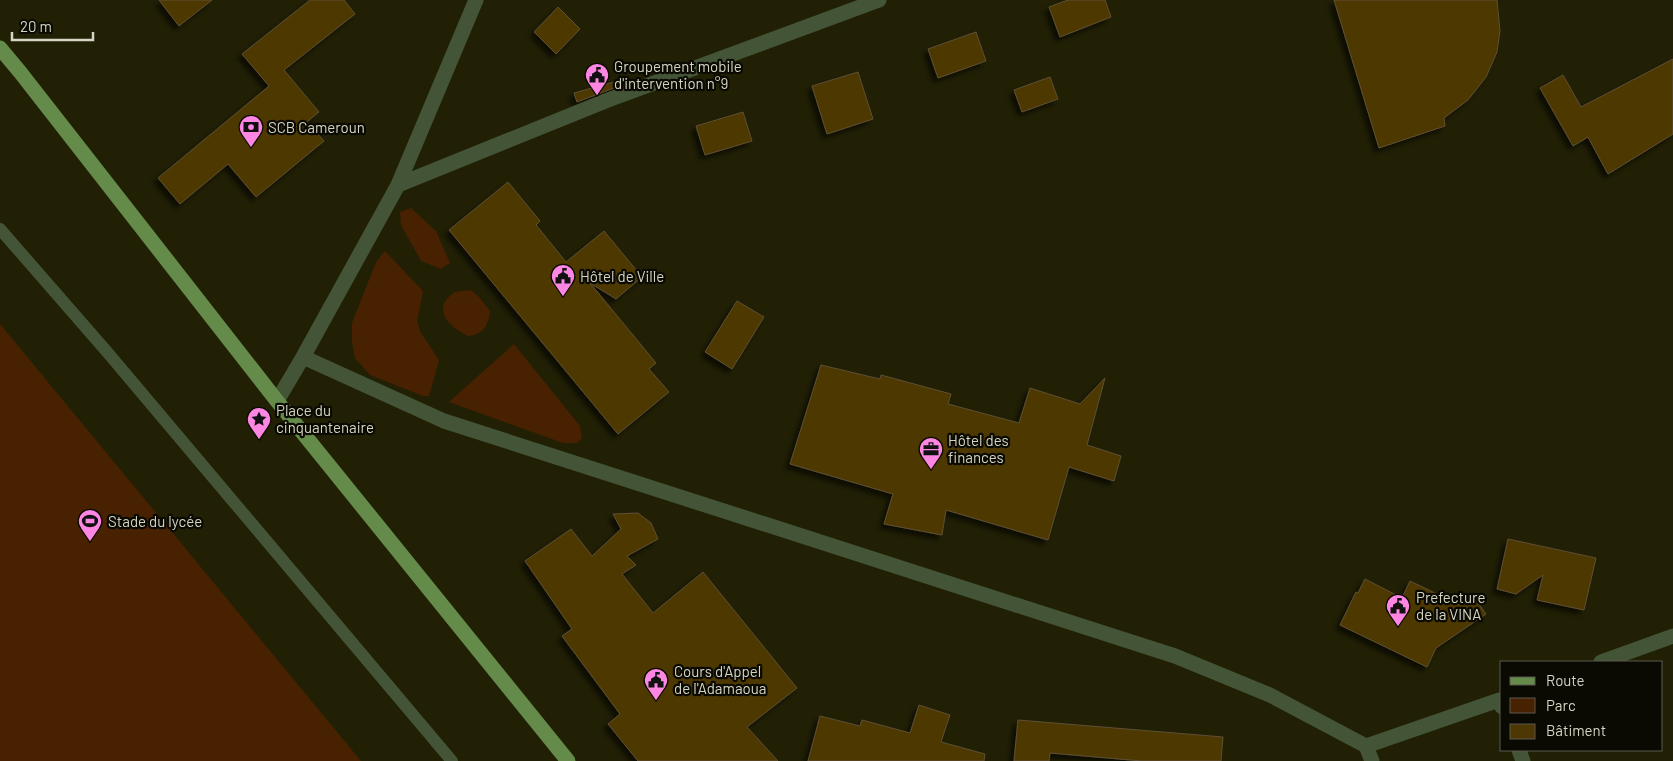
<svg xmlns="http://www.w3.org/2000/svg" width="1673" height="761" viewBox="0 0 1673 761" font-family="Barlow,sans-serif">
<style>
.green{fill:#482100}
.building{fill:#4e3702;stroke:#5e4f35;filter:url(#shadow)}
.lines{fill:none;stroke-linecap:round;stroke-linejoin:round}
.lane{stroke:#435536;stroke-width:12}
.street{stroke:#435536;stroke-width:15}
.primary{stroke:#658b4a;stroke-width:15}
.labels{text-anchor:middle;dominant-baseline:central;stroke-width:4.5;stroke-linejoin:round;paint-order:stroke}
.poi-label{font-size:15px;fill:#d4d5c4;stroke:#0a0902;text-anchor:start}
</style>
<defs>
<filter id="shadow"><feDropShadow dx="-4.5" dy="4.5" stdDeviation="2.5" flood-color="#0009"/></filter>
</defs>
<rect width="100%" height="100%" fill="#212005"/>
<path class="green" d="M 411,208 L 436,231 L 450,263 L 441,269 L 421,261 L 401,225 L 400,212 Z
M 385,251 L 423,291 L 417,322 L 421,333 L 439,360 L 429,396 L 423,396 L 370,375 L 355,358 L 352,342 L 352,323 L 376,262 Z
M 471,290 L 479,297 L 490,311 C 488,326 484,334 468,336 C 455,329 436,317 446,300 C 448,297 452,294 455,292 C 460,291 466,291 471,290 Z
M 0,324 L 361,761 L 0,761 Z
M 514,344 L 580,426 L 582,438 L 577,443 L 563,443 L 449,402 Z"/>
<path class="building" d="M 159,0 L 212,0 L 179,26 Z
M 310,0 L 344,0 L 355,14 L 284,70 L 319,112 L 307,122 L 324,141 L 256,197 L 228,164 L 180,204 L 158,178 L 269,86 L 242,54 Z
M 1068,0 L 1105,0 L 1111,17 L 1060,37 L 1049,7 Z
M 1334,0 L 1497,0 L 1500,31 L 1497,52 L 1486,77 L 1468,100 L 1444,118 L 1445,126 L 1379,148 Z
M 558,7 L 580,29 L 556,54 L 534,32 Z
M 976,32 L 986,61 L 938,78 L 928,49 Z
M 1673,59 L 1673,134 L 1608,174 L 1588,137 L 1573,146 L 1540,88 L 1563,75 L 1581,107 Z
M 858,72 L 873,119 L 827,134 L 812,86 Z
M 1050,77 L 1058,99 L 1022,112 L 1014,90 Z
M 618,81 L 619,86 L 577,102 L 574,93 Z
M 743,112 L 752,141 L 705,155 L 696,126 Z
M 508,182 L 540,221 L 536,225 L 566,262 L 604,231 L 642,277 L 616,299 L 590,283 L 656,363 L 649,369 L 669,392 L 618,434 L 449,230 Z
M 737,301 L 764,317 L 732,369 L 705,352 Z
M 821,365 L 880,379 L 881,375 L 951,394 L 948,404 L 1019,423 L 1030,388 L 1080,404 L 1105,378 L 1087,445 L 1121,456 L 1114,481 L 1069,467 L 1048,540 L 946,510 L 942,535 L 884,524 L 893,494 L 790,464 Z
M 638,513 L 651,523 L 658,539 L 627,556 L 636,565 L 622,574 L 653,613 L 703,572 L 797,688 L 747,727 L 778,761 L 638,761 L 608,724 L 620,714 L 562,636 L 572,629 L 525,561 L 571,529 L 592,556 L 621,529 L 613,514 Z
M 1508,539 L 1596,558 L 1584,610 L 1537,600 L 1543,575 L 1516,594 L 1497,589 Z
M 1365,579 L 1402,598 L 1410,581 L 1460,605 L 1473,596 L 1486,614 L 1436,648 L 1427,667 L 1340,625 L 1356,592 L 1358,593 Z
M 919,705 L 950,715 L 941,742 L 985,754 L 984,761 L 808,761 L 820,716 L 860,726 L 862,720 L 910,733 Z
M 1018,720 L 1223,737 L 1221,761 L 1142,761 L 1050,753 L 1049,761 L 1014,761 Z"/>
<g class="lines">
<path class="lane" d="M 0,229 L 108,353 L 452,761"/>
<path class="street" d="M 398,185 L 608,100 L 879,0
M 303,357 L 444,421 L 1175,656 L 1270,695 L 1366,746 L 1372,761
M 277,401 L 303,357 L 398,185 L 476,0
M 1601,662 L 1673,636
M 1366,746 L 1499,700 L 1502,707
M 1519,750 L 1523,761"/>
<path class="primary" d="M 0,48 L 20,72 L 277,401 L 568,761"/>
</g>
<defs>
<g id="civic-pin" transform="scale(1.25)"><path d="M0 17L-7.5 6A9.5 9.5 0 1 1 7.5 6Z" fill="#fd86e2" stroke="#0a0902"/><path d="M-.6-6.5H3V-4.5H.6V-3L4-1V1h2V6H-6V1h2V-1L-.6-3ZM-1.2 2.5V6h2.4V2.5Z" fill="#111"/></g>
<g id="bank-pin" transform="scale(1.25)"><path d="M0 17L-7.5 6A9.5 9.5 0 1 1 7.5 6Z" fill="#fd86e2" stroke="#0a0902"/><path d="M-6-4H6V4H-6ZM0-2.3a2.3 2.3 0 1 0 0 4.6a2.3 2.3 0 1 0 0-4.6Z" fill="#111"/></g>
<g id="sight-pin" transform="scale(1.25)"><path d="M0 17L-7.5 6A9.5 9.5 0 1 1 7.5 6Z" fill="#fd86e2" stroke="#0a0902"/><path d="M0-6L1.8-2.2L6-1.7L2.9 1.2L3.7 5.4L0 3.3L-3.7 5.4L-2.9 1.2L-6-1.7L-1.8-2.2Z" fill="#111"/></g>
<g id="office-pin" transform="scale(1.25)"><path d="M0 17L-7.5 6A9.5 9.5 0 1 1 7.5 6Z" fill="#fd86e2" stroke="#0a0902"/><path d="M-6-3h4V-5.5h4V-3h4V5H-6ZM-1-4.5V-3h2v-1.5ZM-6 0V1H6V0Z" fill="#111"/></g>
<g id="stadium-pin" transform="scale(1.25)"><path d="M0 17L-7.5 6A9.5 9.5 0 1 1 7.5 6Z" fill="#fd86e2" stroke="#0a0902"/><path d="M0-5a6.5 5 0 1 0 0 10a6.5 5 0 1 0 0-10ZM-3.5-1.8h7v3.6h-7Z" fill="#111"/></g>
</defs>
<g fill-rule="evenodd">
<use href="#civic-pin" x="597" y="75"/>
<use href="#bank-pin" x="251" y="127"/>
<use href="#civic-pin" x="563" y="276"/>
<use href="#sight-pin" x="259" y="419"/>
<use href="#office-pin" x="931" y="449"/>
<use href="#stadium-pin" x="90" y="521"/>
<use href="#civic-pin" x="1398" y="606"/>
<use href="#civic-pin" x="656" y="680"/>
</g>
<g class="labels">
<g class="poi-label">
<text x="614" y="66">Groupement mobile<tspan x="614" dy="17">d'intervention n°9</tspan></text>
<text x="268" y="127">SCB Cameroun</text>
<text x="580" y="276">Hôtel de Ville</text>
<text x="276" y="410">Place du<tspan x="276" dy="17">cinquantenaire</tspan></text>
<text x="948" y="440">Hôtel des<tspan x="948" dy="17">finances</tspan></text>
<text x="108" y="521">Stade du lycée</text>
<text x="1416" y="597">Prefecture<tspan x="1416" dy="17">de la VINA</tspan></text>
<text x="674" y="671">Cours d'Appel<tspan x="674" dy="17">de l'Adamaoua</tspan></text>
</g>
</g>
<rect x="1500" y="661" width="162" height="90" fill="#0a0902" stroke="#5b5b50"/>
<rect x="1510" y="677" width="25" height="8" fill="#658b4a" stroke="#5b5b50"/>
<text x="1546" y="686" font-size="15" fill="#d4d5c4">Route</text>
<rect x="1510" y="698" width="25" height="15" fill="#482100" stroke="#5b5b50"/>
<text x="1546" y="711" font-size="15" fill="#d4d5c4">Parc</text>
<rect x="1510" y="724" width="25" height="15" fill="#4e3702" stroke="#5b5b50"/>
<text x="1546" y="736" font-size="15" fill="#d4d5c4">Bâtiment</text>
<path d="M12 32v8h81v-8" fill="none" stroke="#d4d5c4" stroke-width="2.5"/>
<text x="20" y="32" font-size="15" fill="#d4d5c4" stroke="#0a0902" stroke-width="4" paint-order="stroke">20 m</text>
</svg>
